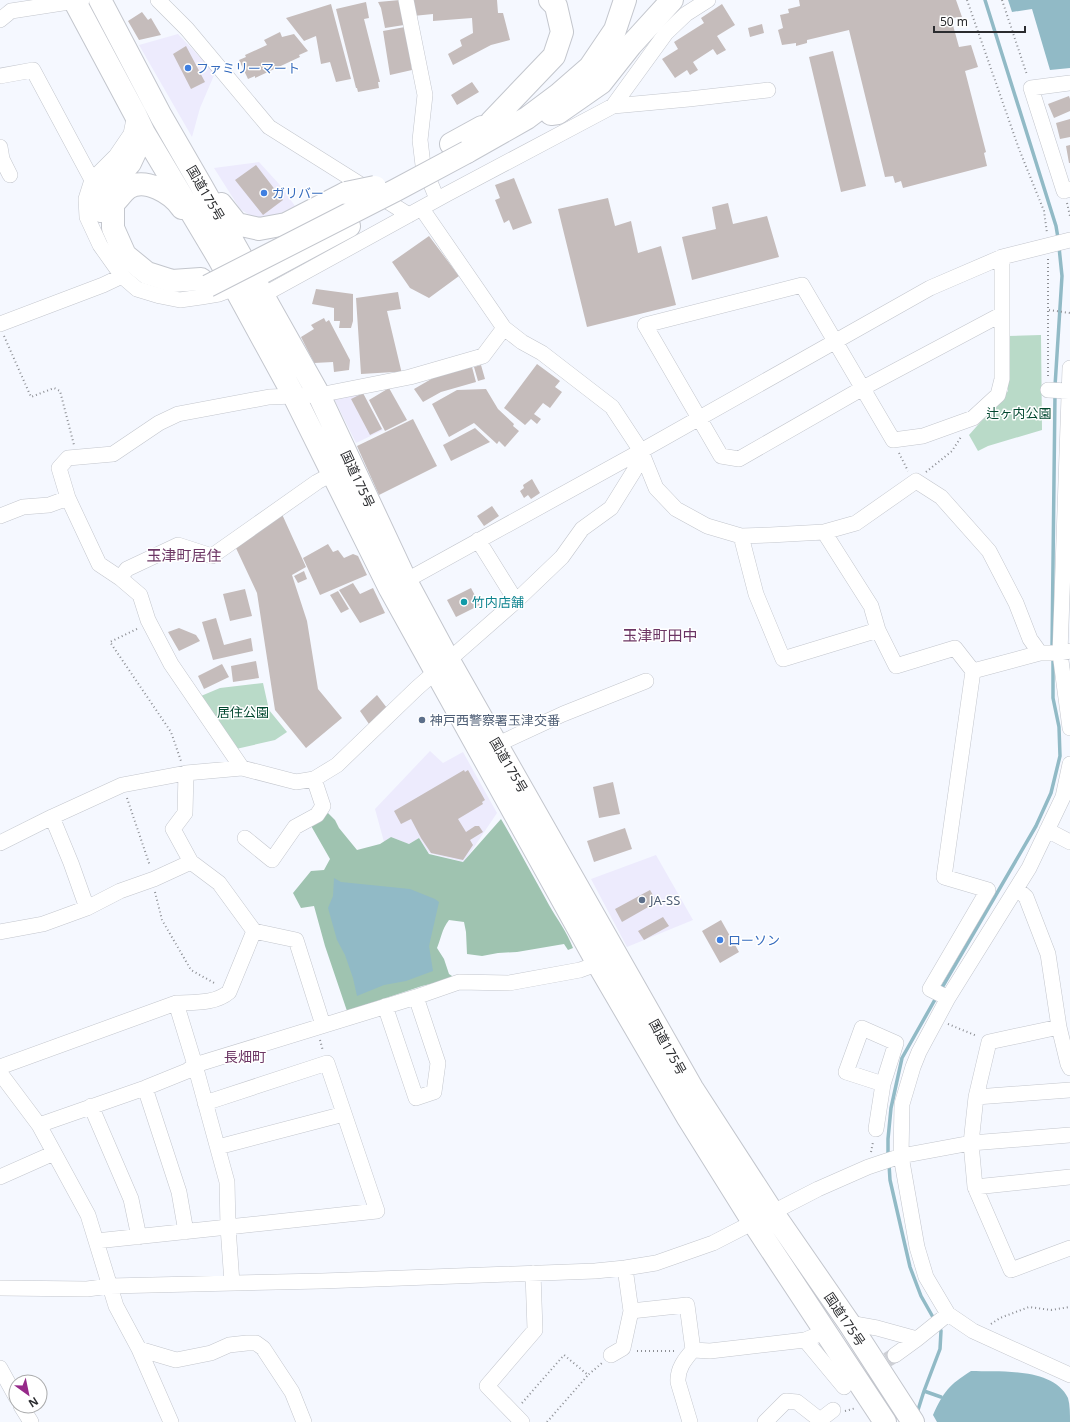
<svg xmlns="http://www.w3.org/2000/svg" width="1070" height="1422" viewBox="0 0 1070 1422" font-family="'Noto Sans','Noto Sans JP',sans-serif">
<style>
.commercial{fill:#edebfd}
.green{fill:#b9dac8}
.forest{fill:#9fc3b0}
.water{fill:#91bac6}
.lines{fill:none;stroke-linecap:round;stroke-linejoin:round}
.stream{stroke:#91bac6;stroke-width:3.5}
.building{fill:#c5bcbb}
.minor-tunnel{stroke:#cdcfd5;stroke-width:15;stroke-dasharray:15 8;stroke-linecap:butt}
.minor-casing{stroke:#c3c6cd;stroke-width:16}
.highway-casing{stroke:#c3c6cd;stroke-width:24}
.path{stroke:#8d8f94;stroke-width:2;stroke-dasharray:1 3;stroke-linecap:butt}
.minor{stroke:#fff;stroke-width:15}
.highway{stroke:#fff;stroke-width:22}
.highway-bridge-casing{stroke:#c3c6cd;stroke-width:24;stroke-linecap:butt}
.highway-bridge{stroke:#fff;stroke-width:22}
.shop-dot{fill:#3f7fe0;stroke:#fff;stroke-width:1.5}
.culture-dot{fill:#0f9aa8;stroke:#fff;stroke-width:1.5}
.service-dot{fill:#5c6f8a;stroke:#fff;stroke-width:1.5}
.labels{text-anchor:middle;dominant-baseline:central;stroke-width:3;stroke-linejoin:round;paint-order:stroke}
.shop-label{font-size:13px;fill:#366cbe;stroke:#fff;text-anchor:start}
.street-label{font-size:13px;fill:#2b2c2f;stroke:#fff}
.park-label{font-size:13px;fill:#01472f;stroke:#fff}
.culture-label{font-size:13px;fill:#0d838f;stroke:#fff;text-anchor:start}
.service-label{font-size:13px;fill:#4e5e75;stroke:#fff;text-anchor:start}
.neighbourhood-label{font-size:14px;fill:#6c3664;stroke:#fff}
.quarter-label{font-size:15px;fill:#6c3664;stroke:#fff}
</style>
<rect width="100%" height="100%" fill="#f5f8ff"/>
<path class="commercial" d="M 178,34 L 215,73 L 200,108 L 192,137 L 139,45 Z
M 259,162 L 279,184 L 295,206 L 277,215 L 262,218 L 251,216 L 240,209 L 214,168 Z
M 362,392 L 383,430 L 356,443 L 333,397 Z
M 430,751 L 443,763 L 463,752 L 497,813 L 464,862 L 429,853 L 419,838 L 409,844 L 391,837 L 384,842 L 375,809 Z
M 656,855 L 693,920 L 627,947 L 591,879 Z"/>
<path class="green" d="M 1041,335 L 1042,430 L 988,446 L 978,451 L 969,435 L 1008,391 L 1008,336 Z
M 263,683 L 269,710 L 287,732 L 275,740 L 236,749 L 201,696 L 220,688 Z"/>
<path class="forest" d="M 328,813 L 335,820 L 339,828 L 357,850 L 380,844 L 391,837 L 409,844 L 419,838 L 429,854 L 463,862 L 501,819 C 518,848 533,876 549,905 C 557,919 567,932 573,948 L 568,950 L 564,944 L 517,952 L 498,953 L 482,956 L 467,954 L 466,932 L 464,922 L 449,920 C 441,931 442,936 437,948 L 444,959 L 449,974 L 455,978 L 422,986 L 347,1011 L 325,946 L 314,906 L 301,908 L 293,893 L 311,871 L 324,870 L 330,859 L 310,824 Z"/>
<path class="water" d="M 1008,0 L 1070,0 L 1070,68 L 1050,70 L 1032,9 L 1012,12 Z
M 334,878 L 341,882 L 410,889 L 435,899 L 439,902 L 429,946 L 433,971 L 406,981 L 384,985 L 357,996 L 353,978 L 345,955 L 337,940 L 328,908 L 333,896 Z
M 971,1371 C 999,1372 1053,1367 1068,1398 C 1070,1405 1070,1414 1070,1422 L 937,1422 L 933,1415 C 944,1391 949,1385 971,1371 Z"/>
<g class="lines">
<path class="stream" d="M 985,0 L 1056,226 L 1058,238
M 1055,386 L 1062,276 L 1059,247
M 1052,650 L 1055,394
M 940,991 L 1036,826 L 1051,793 L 1060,756 L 1059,727 L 1053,698 L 1053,656
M 888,1155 L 888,1139 L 891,1108 L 902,1058 L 937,996
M 889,1164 L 890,1180 L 910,1267 L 921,1296 L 934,1319
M 924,1391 L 941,1397
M 917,1413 L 924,1391 L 940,1349 L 941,1331 L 939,1326"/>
</g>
<path class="building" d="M 400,0 L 404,25 L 385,28 L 381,8 L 378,2 Z
M 411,0 L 497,0 L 498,13 L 503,13 L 510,40 L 491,45 L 453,65 L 448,54 L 462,46 L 460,40 L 473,33 L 472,18 L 433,21 L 433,14 L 413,16 Z
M 799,0 L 956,0 L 962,17 L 951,18 L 959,47 L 971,45 L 978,67 L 965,71 L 986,152 L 984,153 L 987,166 L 903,188 L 901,181 L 895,183 L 893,176 L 885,177 L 849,30 L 807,40 L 807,43 L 796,46 L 796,43 L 782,45 L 778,30 L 783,28 L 780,15 L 789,13 L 788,9 L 800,6 Z
M 366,2 L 369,18 L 364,19 L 380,82 L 378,82 L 379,88 L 358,92 L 357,88 L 356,88 L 336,9 Z
M 331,4 L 351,79 L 336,82 L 330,62 L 321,64 L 316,36 L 304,41 L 286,18 Z
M 722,4 L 735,25 L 717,36 L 726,50 L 717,55 L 713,49 L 693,62 L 698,70 L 690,75 L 687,70 L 675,78 L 662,59 L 678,49 L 674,42 L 704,23 L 701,18 Z
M 142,12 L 148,20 L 151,18 L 161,35 L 139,40 L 128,21 Z
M 762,24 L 764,33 L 750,37 L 748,28 Z
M 405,27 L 412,70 L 390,75 L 383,31 Z
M 280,32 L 282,37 L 294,34 L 308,51 L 299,55 L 300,57 L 255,78 L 255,76 L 248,79 L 239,60 L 246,57 L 245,55 L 267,45 L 264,40 Z
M 186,46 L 205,82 L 191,89 L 173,54 Z
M 833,51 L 866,186 L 841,192 L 809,57 Z
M 472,82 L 479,92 L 457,105 L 451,95 Z
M 1069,96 L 1070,99 L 1070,111 L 1054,118 L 1048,104 Z
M 1070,119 L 1070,137 L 1060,139 L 1056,123 Z
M 1070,145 L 1070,163 L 1069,163 L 1066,146 Z
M 256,165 L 283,200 L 263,215 L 235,180 Z
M 514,178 L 532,223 L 513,230 L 509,220 L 504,223 L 495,200 L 500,198 L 495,185 Z
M 608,198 L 615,226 L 631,221 L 638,253 L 661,246 L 676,305 L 587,327 L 558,209 Z
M 728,203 L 733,224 L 767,216 L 779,257 L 692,280 L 682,237 L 716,229 L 712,207 Z
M 429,236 L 459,276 L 429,298 L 410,288 L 392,262 Z
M 316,289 L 353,294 L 353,321 L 351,328 L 339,328 L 340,321 L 334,321 L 334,308 L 312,304 Z
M 398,292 L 401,309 L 387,311 L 402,374 L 395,378 L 394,372 L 361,374 L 356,298 Z
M 324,318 L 326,322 L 329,320 L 350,360 L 349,370 L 334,372 L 333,362 L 314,363 L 301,337 L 314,329 L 311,325 Z
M 537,364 L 560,381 L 555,387 L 562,392 L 550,408 L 543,403 L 534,414 L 541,419 L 537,424 L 531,419 L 525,425 L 504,408 Z
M 481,365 L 485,379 L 478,381 L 474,367 Z
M 472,367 L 476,382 L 441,392 L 423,402 L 414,389 L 433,378 Z
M 389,388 L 407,420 L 385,431 L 369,400 Z
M 486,389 L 498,409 L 514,424 L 513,426 L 519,431 L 505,447 L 499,441 L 497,444 L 474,423 L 449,437 L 432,404 L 457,390 Z
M 363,393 L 382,429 L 370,435 L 351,399 Z
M 413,419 L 437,466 L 379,495 L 357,446 Z
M 475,428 L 490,442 L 451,461 L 443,445 Z
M 532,479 L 540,493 L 531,499 L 528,495 L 524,498 L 520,491 L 524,488 L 523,485 Z
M 492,506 L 499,516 L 484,526 L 477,516 Z
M 281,512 L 306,567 L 292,575 L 307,621 L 318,689 L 342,718 L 306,748 L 275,710 L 257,593 L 235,546 Z
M 328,544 L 333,552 L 338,550 L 344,558 L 353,554 L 358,556 L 367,575 L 320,595 L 303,558 Z
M 304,571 L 307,579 L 298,583 L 294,576 Z
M 353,583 L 360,594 L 373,588 L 385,613 L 360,623 L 339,590 Z
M 471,588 L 480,605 L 456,617 L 447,600 Z
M 245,589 L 252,616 L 230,621 L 223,594 Z
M 338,591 L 349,609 L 341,613 L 330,595 Z
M 216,618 L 224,645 L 251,638 L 253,651 L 213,660 L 202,622 Z
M 179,628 L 196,635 L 200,641 L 179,651 L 168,632 Z
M 256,661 L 259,678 L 233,682 L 231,666 Z
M 222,664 L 229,677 L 204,689 L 198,676 Z
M 377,695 L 387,708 L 369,724 L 360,711 Z
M 464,770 L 465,772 L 468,770 L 485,800 L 482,802 L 483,804 L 458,819 L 466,832 L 475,826 L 479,826 L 483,832 L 470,840 L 473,845 L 463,860 L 431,853 L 421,838 L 411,819 L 401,824 L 394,811 Z
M 613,782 L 620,814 L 599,818 L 593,787 Z
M 625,828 L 632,849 L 594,862 L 587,841 Z
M 650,890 L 657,902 L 622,922 L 615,909 Z
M 663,917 L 669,926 L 644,940 L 638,931 Z
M 721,920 L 739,952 L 720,963 L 702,931 Z"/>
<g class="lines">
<path class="minor-tunnel" d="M 848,1384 L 895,1355"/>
<g class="minor-casing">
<path id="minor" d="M 158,0 L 187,29 L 269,127 L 409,215
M 406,0 L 425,95 L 420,140 L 423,165 L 437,199
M 0,20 L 11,11 L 82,0
M 0,76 L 33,70 L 92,180
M 1070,83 L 1031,88 L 1064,191 L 1070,189
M 613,106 L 666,33 L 686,14 L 708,0
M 135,114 L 131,134 L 116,156 L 92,180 L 86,199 L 87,217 L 100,245 L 122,276 L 137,289 L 160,296 L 180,300 L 201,297 L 219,294 L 235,288
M 0,147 L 2,159 L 10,175
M 422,209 L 504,328 L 522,342 L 542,353 L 612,407 L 641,451 L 656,488 L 676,509 L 707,526 L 741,536 L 770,535 L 824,532 L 856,523 L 916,481 L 941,497 L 989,551 L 1016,603 L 1030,639 L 1040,653
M 1002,257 L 1002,379 L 998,395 L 973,418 L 923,436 L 893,440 L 802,285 L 645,325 L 721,456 L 739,459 L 863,388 L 1002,314
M 256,299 L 447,194 L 613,106 L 689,99 L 768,90
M 0,324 L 103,285 L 122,276
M 1070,368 L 1060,653 L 1070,728
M 1048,390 L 1069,391
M 0,516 L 23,507 L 49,505 L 68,498
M 824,532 L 871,606 L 878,630 L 896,666 L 955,648 L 973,671
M 741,536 L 756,594 L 783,659 L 878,630
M 478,540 L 516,601
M 120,578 L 127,569 L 178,545 L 212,556 L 317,482 L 332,474
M 398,585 L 641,451 L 930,288 L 1002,257 L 1070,240
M 498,744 L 563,714 L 646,681
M 1070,764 L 1063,797 L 1029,868 L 948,998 L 919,1052 L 913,1067 L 902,1104 L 901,1156 L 917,1247 L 926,1277 L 948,1314 L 973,1331 L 1070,1375
M 242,768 L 171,664 L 148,620 L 140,595 L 120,578 L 99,564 L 68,498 L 59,468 L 68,458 L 113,454 L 159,423 L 178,414 L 269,397 L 319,395 L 410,377 L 483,356 L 504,328
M 186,773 L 185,813 L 173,829 L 191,862 L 219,883 L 254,931
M 52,817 L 71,863 L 87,908
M 1047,830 L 1070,842
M 245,838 L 272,860 L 295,827 L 317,815 L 323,806 L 314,779
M 0,843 L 52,817 L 122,785 L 186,773 L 242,768 L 296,782 L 314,779 L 337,765 L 417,688 L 516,601 L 562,557 L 582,529 L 611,508 L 634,471 L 641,451
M 1017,889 L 1026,897 L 1048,954 L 1059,1027
M 0,932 L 43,924 L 87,908 L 120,891 L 154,879 L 191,862
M 948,998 L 930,989 L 988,890 L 944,877 L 973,671 L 1040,653 L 1060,653 L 1070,651
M 176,1003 C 194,1002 215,1004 229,992 L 254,931 L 296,940 L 323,1025
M 385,1006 L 416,1098 L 434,1092 L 438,1063 L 416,997
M 0,1067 L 176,1003 L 195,1065 L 227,1182 L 228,1227 L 96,1241
M 1070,1068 L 1068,1064 L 1059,1027 L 989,1042 L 976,1097 L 971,1143 L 975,1187 L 1011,1270 L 1070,1248
M 0,1073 L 39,1125 L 88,1215 L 116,1306 L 139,1349 L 171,1422
M 145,1088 L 179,1192 L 186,1232
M 976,1097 L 1070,1090
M 205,1103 L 327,1063 L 377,1211 L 228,1227 L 232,1283
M 91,1106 L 131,1199 L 139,1237
M 39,1125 L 145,1088 L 187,1071 L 195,1065 L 416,997 L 459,982 L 509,983 L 580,970 L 605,961
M 876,1129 L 883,1084 L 896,1043 L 862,1028 L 846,1072 L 883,1084
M 218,1147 L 344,1114
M 0,1177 L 54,1153
M 975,1187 L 1070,1177
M 0,1288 L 87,1289 L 110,1286 L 322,1281 L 595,1271 L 625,1268 L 656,1263 L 713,1243 L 818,1189 L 868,1167 L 901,1156 L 971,1143 L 1070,1135
M 631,1311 L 687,1305 L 693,1350 L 710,1351 L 805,1340 L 824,1332
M 849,1323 L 877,1328 L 917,1339 L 948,1314
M 805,1340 L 844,1387
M 139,1349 L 176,1360 L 211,1353 L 229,1345 L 247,1343 L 256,1343 L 263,1348 L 292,1392 L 304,1422
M 611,1355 L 623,1348 L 631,1311 L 625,1268
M 895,1355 L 917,1339
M 0,1368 L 16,1397
M 21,1406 L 31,1422
M 522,1422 L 487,1386 L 535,1330 L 533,1273
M 690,1422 L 678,1382 C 677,1369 685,1359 693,1350
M 765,1422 L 786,1401 L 797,1402 L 820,1420 L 833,1410"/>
</g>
<g class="highway-casing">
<path id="highway" d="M 74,0 L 135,114 L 144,133 L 218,257 L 235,288 L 294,396 L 390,589 L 598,964 L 688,1118 L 753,1222 L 885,1422
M 100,0 L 161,116 L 202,187 L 319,395 L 406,581 L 448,659 L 692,1088 L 773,1213 L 849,1323 L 913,1422
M 551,114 L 558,113 L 601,83 L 631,45 L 672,0
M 491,122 L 554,56 L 562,32 L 556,6 L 550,0
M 451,144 L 482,127
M 467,152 L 527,118 L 559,94 L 590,67 L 615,30 L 625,0
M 221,204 L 237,224 L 259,229 L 286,224 L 346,193
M 182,208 C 172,193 145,177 128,188 C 123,192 118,199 113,204 L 113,228 L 125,255 L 147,273 L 172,281 L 201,279
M 101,211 L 106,189 L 130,163 L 144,133
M 241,284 L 349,226"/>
</g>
<path class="path" d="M 967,0 L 1019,149 L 1044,211 L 1047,233
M 1002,0 L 1027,75
M 1067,203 L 1070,216
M 1048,259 L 1048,377
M 1049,310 L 1070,313
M 4,336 L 31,397 L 54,388 L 60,391 L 74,445
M 899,453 L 908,471
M 926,472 L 952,451 L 961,437
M 137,629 L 110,642 L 171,732 L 181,761
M 127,798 L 150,866
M 155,892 L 162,920 L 191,970 L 216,984
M 948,1024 L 977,1036
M 320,1040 L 323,1051
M 871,1152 L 873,1142
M 991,1324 L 1000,1318 L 1029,1307 L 1051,1310 L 1070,1307
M 637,1351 L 674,1351
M 522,1403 L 564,1355 L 588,1375 L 602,1363
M 845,1411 L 856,1408
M 547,1422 L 588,1375"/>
<use href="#minor" class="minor"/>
<use href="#highway" class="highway"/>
<g class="highway-bridge-casing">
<path id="highway-bridge" d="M 346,193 L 375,187
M 208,286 L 396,190 L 467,152"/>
</g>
<use href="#highway-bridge" class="highway-bridge"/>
</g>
<g class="shop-dot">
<circle cx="188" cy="68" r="4"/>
<circle cx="264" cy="193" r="4"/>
<circle cx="720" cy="940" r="4"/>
</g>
<circle class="culture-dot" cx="464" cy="602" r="4"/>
<g class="service-dot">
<circle cx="422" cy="720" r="4"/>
<circle cx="642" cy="900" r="4"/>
</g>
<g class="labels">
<g class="shop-label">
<text x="196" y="68">ファミリーマート</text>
<text x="272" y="193">ガリバー</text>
<text x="728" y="940">ローソン</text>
</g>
<g class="street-label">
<text transform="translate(206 193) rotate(60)">国道175号</text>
<text transform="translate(358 479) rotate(65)">国道175号</text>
<text transform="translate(509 765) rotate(60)">国道175号</text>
<text transform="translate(668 1047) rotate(61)">国道175号</text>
<text transform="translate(845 1319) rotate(56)">国道175号</text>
</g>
<g class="park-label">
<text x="1019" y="413">辻ヶ内公園</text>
<text x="243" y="712">居住公園</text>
</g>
<g class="culture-label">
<text x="472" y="602">竹内店舗</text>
</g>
<g class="service-label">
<text x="430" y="720">神戸西警察署玉津交番</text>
<text x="650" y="900">JA-SS</text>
</g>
<g class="neighbourhood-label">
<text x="245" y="1056">長畑町</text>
</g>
<g class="quarter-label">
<text x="184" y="555">玉津町居住</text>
<text x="660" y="635">玉津町田中</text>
</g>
</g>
<g transform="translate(28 1394) rotate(147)"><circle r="19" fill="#ffffff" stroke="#aaabac"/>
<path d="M0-3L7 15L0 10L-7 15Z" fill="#962989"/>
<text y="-6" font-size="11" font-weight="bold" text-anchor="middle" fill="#2b2c2f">N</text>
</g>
<path d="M934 26v6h91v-6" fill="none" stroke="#2b2c2f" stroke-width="2"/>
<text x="940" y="26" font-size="12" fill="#2b2c2f" stroke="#ffffff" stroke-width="3" paint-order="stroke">50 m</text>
</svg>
